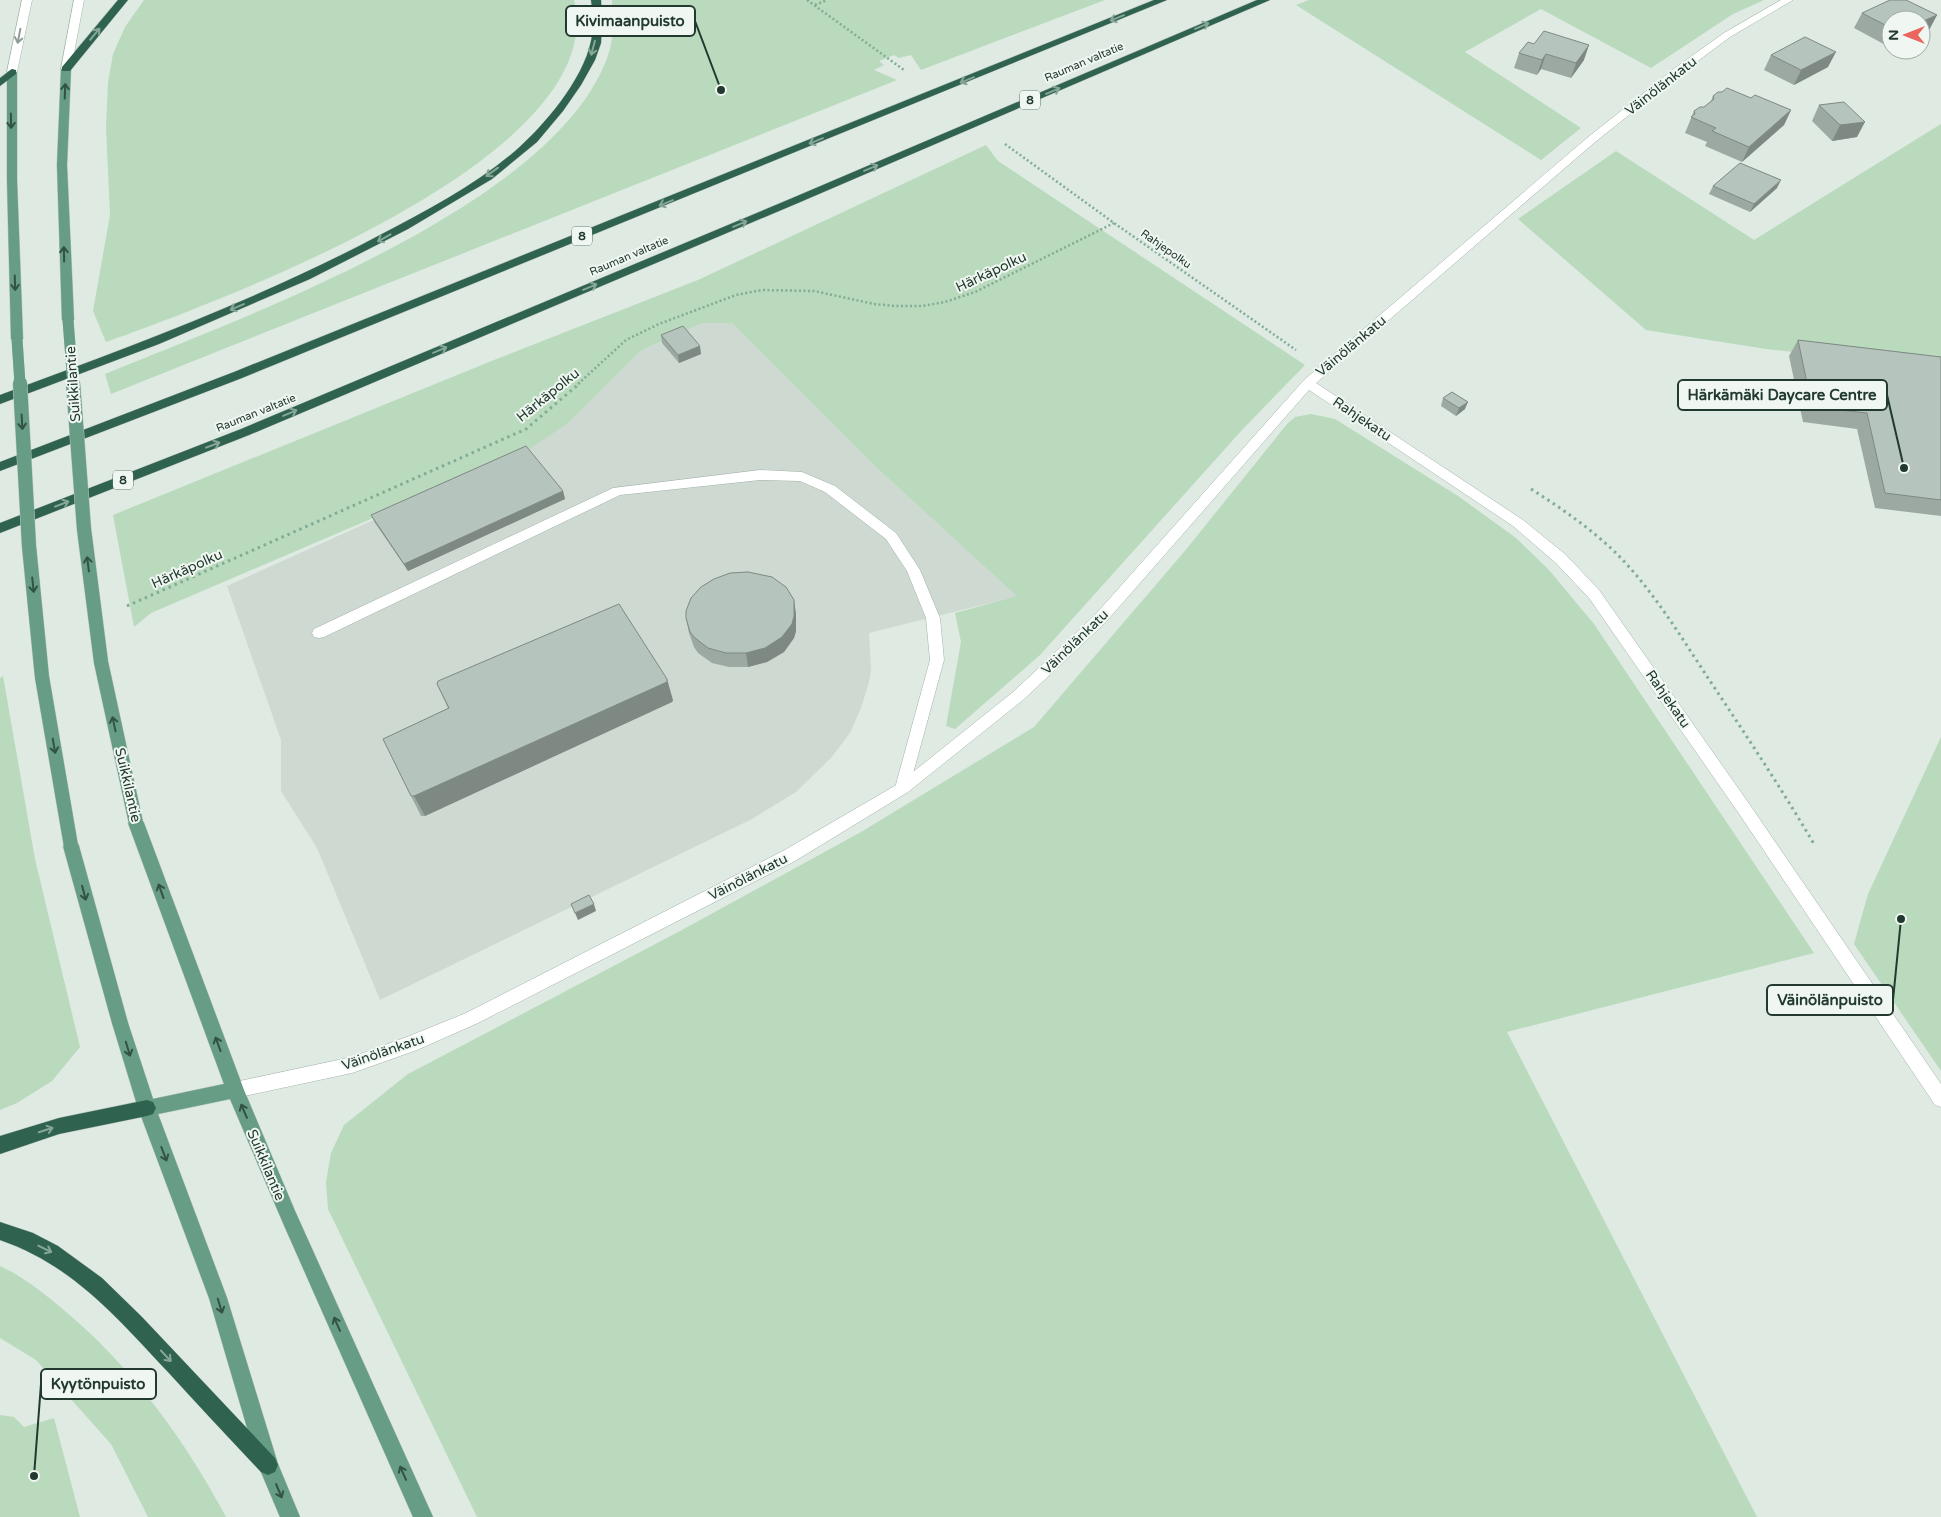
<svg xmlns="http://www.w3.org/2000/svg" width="1941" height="1517" viewBox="0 0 1941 1517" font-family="'Varela Round',sans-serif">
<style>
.built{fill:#ced9d2}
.green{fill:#b9dabc}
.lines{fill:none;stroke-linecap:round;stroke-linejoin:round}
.service-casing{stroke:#a2b1a9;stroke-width:1}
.minor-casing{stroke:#a2b1a9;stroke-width:1}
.secondary-casing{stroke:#a1b8ac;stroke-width:1}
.primary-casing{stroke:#bcc4c0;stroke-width:1}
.motorway-casing{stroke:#bcc4c0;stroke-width:1}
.path-far1{stroke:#81ac96;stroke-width:2.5;stroke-dasharray:2 2.5;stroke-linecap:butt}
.path{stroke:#81ac96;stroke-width:3;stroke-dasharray:2.5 4;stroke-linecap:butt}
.service{fill:#fff;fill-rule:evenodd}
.minor{fill:#fff;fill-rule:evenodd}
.secondary{fill:#fff;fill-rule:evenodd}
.primary{fill:#669d84;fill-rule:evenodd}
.motorway{fill:#2f634f;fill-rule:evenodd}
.primary-bridge-far1-casing{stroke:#bcc4c0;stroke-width:11;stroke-linecap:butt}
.primary-bridge-casing{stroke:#bcc4c0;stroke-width:15;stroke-linecap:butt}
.primary-bridge-far1{stroke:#669d84;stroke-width:11}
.primary-bridge{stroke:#669d84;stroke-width:14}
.wall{fill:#9ca9a2}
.shaded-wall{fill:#7f8984}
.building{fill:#b5c4bc;stroke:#7f8984}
.oneway{stroke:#86a698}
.oneway2{stroke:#909c96}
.oneway3{stroke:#325244}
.labels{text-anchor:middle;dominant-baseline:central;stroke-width:4;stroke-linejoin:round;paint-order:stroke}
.far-street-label{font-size:11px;fill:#21392e;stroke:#f0f7f2}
.shield{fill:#f0f7f2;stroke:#5f7269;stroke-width:1}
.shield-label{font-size:12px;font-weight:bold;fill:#21392e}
.street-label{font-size:14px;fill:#21392e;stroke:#f0f7f2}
.leader{fill:none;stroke:#21392e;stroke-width:2}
.callout-dot{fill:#21392e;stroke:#f0f7f2;stroke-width:2}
.callout{fill:#f0f7f2;stroke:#21392e;stroke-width:2}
.callout-label{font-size:15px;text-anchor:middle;font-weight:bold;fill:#21392e}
</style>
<rect width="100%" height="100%" fill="#dfeae3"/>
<path class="built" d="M 717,322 L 732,323 L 878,469 L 1018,596 L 869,633 L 871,670 L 869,682 L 861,708 L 850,733 L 831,758 L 796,792 L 752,819 L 380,1000 L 317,848 L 281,791 L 281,740 L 227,586 L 469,477 L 568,423 L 642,350 L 703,323 Z"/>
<path class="green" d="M 144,0 L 574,0 C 614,157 217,302 106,342 L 93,311 L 110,215 L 106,127 L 108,82 L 113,54 L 125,27 Z
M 612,0 L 1105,0 L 921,70 L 911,55 L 899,58 L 894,55 L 879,61 L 884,65 L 874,70 L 897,80 L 111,394 L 105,374 C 241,318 566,202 610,49 C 614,32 613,17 612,0 Z
M 1309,0 L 1764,0 L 1733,14 L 1651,68 L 1541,9 L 1465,52 L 1581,128 L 1541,160 L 1296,5 Z
M 1941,124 L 1941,368 L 1766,349 L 1646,330 L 1518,219 L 1616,151 L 1754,240 Z
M 986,145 L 998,161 L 1305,365 L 1242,430 L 1040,655 L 955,729 L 946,726 L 961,642 L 955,613 L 1017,596 L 878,469 L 732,323 L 703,323 L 642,350 L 568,423 L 528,450 L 469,477 L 151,613 L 134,627 L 113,515 L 494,360 L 698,280 Z
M 1311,414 L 1335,419 L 1458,496 L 1516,538 L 1549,570 L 1594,624 L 1814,953 L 1507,1032 L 1757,1517 L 477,1517 L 328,1209 L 326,1182 L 331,1153 L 344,1125 L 408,1074 L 682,930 L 861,832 L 1034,727 L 1184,552 L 1287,424 L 1295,417 Z
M 3,676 L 35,859 L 80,1047 L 52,1081 L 17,1103 L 0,1110 L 0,678 Z
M 1941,737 L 1941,1071 L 1854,944 L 1868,894 Z
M 0,1266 C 22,1276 41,1291 59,1306 C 129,1363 184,1438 226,1517 L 148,1517 L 111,1444 L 36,1360 L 0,1338 Z
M 0,1415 L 14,1417 L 24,1427 L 54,1418 L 80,1517 L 0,1517 Z"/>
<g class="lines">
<g class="service-casing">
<path id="service" d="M 760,470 L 802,472 L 835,486 L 896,533 L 920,570 L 940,618 L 944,660 L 908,792 L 903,794 L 898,792 L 895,788 L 930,660 L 926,618 L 907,571 L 886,539 L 825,492 L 800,481 L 760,480 L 620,495 L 324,637 L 319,638 L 314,637 L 312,633 L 314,629 L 613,488 Z"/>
</g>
<g class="minor-casing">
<path id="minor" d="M 1781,0 L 1793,0 L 1730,37 L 1683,72 L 1595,142 L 1316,383 L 1523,520 L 1566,555 L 1599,590 L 1752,808 L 1941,1084 L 1941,1107 L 1935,1105 L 1742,818 L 1589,598 L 1556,563 L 1513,526 L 1309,390 L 1105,623 L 1023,700 L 908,792 L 795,861 L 478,1023 L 417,1050 L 352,1073 L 235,1098 L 229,1096 L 226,1090 L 229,1084 L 235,1082 L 352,1057 L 407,1037 L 466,1013 L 783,851 L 898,784 L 1013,692 L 1095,615 L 1304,380 L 1587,138 L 1675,68 L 1724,33 Z"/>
</g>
<g class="secondary-casing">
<path id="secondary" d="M 22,0 L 32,0 L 17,72 L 12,75 L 7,72 Z
M 74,0 L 84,0 L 71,69 L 66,72 L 61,69 Z"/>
</g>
<g class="primary-casing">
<path id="primary" d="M 66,66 L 71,69 L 67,165 L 74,320 L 68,324 L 62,320 L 57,165 L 61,69 Z
M 12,69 L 17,72 L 17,180 L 23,339 L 17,343 L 11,339 L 7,180 L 7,72 Z
M 136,817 L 141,818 L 144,823 L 244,1090 L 295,1211 L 433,1517 L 413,1517 L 283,1223 L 230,1099 L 158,1114 L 227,1298 L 278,1464 L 300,1517 L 280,1517 L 258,1465 L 209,1298 L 138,1108 L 112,1023 L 63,846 L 65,841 L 71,839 L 77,841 L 79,846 L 128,1023 L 153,1099 L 224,1084 L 128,823 L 131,818 Z"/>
</g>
<g class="motorway-casing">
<path id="motorway" d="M 118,0 L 128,0 L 70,71 L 62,71 L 62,67 Z
M 591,0 L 601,0 L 602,24 L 601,43 L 595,60 L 581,85 L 563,111 L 537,142 L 492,179 L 408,229 L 310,279 L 159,344 L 0,404 L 0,395 C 129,347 258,300 380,235 C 426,211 474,186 514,152 C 544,126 583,80 591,41 C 594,28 593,14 591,0 Z
M 1154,0 L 1167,0 L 242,378 L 0,471 L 0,462 L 234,372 Z
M 1257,0 L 1270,0 L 798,203 L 249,435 L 0,533 L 0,523 L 241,429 L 790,199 Z
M 12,69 L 16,70 L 16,74 L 0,86 L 0,78 Z
M 147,1100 L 153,1102 L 156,1108 L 153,1114 L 147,1116 L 59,1134 L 0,1154 L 0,1136 L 59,1118 Z
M 0,1222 L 33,1233 L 58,1246 L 102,1278 L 142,1317 L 275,1458 L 278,1465 L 275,1472 L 268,1475 L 261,1472 C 230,1439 199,1406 168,1372 C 117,1318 73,1265 0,1240 Z"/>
</g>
<path class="path-far1" d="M 807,0 L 904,70
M 815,5 L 827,0
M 1005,144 L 1114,223 L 1296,350
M 578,384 L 626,340 L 659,324 L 736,295 L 762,290 L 814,291 L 874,304 L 895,306 L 922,306 L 945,302 L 975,292 L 1114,223"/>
<path class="path" d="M 1531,489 C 1561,508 1590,528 1616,553 C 1653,590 1681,637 1710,681 C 1746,735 1781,788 1814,844
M 127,606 L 526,429 L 580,383"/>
<use href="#service" class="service"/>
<use href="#minor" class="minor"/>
<use href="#secondary" class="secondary"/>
<use href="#primary" class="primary"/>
<use href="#motorway" class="motorway"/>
<g class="primary-bridge-far1-casing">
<path id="primary-bridge-far1" d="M 68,320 L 73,384
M 17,339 L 20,384"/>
</g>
<g class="primary-bridge-casing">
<path id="primary-bridge" d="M 20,383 L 29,546 L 42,677 L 71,846
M 73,383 L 84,529 L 101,662 L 136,823"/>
</g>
<use href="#primary-bridge-far1" class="primary-bridge-far1"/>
<use href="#primary-bridge" class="primary-bridge"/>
</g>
<path class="wall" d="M 1862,13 L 1937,15 L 1929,30 L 1921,34 L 1921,20 L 1891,20 L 1891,48 L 1854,28 Z
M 1528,42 L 1584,60 L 1571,78 L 1541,69 L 1537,75 L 1514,68 L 1519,53 Z
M 1771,55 L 1828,67 L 1794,85 L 1764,70 Z
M 1713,96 L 1751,98 L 1791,110 L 1784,125 L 1742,162 L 1705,146 L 1707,142 L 1685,133 L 1694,111 L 1704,107 L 1711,101 Z
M 1819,105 L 1857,137 L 1832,141 L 1812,121 Z
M 1713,186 L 1777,188 L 1750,212 L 1709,194 Z
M 661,335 L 701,354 L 679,363 L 662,343 Z
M 1798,340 L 1941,357 L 1941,516 L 1875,508 L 1857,429 L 1803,422 L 1789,356 Z
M 1443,398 L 1465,409 L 1456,416 L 1441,406 Z
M 563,491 L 565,499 L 408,571 L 375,523 L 371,515 Z
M 794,600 L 796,615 L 796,631 L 794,638 L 784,652 L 767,662 L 748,667 L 729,667 L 712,663 L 698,653 L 694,647 L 689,633 L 686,618 Z
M 437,684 L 673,700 L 672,702 L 425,816 L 421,816 L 411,796 L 448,708 Z"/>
<path class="shaded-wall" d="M 1937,15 L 1929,30 L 1921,34 L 1921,22 Z
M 1589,45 L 1584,60 L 1571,78 L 1576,63 Z
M 1836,52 L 1828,67 L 1794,85 L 1801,70 Z
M 1546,54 L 1541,69 L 1537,75 L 1542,60 Z
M 1791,110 L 1784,125 L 1742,162 L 1749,147 Z
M 1865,122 L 1857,137 L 1832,141 L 1840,125 Z
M 1781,180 L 1777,188 L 1750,212 L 1754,204 Z
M 700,346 L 701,354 L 679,363 L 678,355 Z
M 1468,402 L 1465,409 L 1456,416 L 1459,408 Z
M 563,491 L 565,499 L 408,571 L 404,564 Z
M 794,600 L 796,615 L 796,631 L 794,638 L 784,652 L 767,662 L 748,667 L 746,653 Z
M 667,679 L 673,700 L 672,702 L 425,816 L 414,796 Z
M 594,904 L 596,911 L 578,920 L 575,913 Z"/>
<path class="building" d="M 1890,0 L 1906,0 L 1937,15 L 1921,22 L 1921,20 L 1891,20 L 1891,28 L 1862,13 Z
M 1544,31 L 1589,45 L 1576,63 L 1546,54 L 1542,60 L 1519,53 L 1528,42 L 1534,44 Z
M 1805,37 L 1836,52 L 1801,70 L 1771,55 Z
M 1727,88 L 1751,98 L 1755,95 L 1791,110 L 1749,147 L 1712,131 L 1716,128 L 1691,117 L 1695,114 L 1694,111 L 1700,107 L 1704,107 L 1714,99 L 1713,96 L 1718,92 L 1722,92 Z
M 1844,102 L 1865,122 L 1840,125 L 1819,105 Z
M 1740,163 L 1781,180 L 1754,204 L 1713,186 Z
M 683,326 L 700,346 L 678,355 L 661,335 Z
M 1798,340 L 1941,357 L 1941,500 L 1885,493 L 1867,413 L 1812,407 Z
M 1452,392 L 1468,402 L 1459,408 L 1443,398 Z
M 526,446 L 563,491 L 404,564 L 371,515 Z
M 748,572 L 772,577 L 786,587 L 794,600 L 794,616 L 792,624 L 782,637 L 765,648 L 746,653 L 726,653 L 708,648 L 695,638 L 690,632 L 686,618 L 686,611 L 691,598 L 701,587 L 714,579 L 730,573 Z
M 619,604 L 667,679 L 667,682 L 414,796 L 411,796 L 383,739 L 449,708 L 437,684 L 438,681 Z
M 589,895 L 594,904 L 575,913 L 571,904 Z"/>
<defs><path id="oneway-shaft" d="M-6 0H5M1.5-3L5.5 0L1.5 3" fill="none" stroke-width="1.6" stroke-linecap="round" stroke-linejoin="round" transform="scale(1.25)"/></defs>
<g class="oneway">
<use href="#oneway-shaft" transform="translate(1117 18) rotate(158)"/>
<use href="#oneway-shaft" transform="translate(1202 26) rotate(-23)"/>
<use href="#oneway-shaft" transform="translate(95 34) rotate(-50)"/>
<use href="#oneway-shaft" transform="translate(593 48) rotate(105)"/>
<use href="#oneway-shaft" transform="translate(967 80) rotate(158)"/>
<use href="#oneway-shaft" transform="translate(1053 91) rotate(-23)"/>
<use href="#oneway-shaft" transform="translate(816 141) rotate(158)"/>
<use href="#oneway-shaft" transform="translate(871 168) rotate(-23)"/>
<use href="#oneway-shaft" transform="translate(492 172) rotate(144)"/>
<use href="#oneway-shaft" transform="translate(666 203) rotate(158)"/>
<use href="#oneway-shaft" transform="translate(740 224) rotate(-23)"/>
<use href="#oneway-shaft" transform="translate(384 238) rotate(151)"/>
<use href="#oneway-shaft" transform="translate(590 287) rotate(-23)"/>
<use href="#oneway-shaft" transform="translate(237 307) rotate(157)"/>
<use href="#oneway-shaft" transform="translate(440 350) rotate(-23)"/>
<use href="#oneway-shaft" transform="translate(290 413) rotate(-23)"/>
<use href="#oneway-shaft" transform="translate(213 445) rotate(-21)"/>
<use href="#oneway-shaft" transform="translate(62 504) rotate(-21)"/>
<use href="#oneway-shaft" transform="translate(46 1130) rotate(-18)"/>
<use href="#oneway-shaft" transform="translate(45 1249) rotate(26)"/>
<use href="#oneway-shaft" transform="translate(166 1356) rotate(47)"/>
</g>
<use class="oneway2" href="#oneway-shaft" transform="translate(19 36) rotate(101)"/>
<g class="oneway3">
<use href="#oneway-shaft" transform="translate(65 91) rotate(-88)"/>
<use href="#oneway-shaft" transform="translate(11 121) rotate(89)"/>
<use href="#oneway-shaft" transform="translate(64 254) rotate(-91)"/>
<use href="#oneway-shaft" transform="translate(15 283) rotate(88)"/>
<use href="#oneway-shaft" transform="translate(22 422) rotate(87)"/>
<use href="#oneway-shaft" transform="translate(88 564) rotate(-97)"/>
<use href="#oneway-shaft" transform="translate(33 585) rotate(84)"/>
<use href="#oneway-shaft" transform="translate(114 724) rotate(-102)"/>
<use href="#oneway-shaft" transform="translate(54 746) rotate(80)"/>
<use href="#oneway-shaft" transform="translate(161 891) rotate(-110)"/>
<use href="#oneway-shaft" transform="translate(84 893) rotate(75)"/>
<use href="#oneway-shaft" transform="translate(218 1044) rotate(-110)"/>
<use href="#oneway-shaft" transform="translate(128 1049) rotate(73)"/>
<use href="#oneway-shaft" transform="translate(244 1111) rotate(-113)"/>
<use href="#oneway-shaft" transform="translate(164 1154) rotate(69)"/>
<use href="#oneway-shaft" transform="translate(220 1306) rotate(73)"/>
<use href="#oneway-shaft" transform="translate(337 1324) rotate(-114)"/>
<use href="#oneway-shaft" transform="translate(403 1473) rotate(-114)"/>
<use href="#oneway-shaft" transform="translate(279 1491) rotate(67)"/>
</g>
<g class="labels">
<g class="far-street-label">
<text transform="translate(1084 62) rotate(-23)">Rauman valtatie</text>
<text transform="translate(1166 249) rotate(35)">Rahjepolku</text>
<text transform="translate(629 256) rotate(-23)">Rauman valtatie</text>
<text transform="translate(256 413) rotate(-22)">Rauman valtatie</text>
</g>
<g class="shield">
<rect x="1020" y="90.5" width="20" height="19" rx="4"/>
<rect x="572" y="226.5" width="20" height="19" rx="4"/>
<rect x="113" y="470.5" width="20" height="19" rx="4"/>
</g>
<g class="shield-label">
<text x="1030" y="100">8</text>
<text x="582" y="236">8</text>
<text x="123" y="480">8</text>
</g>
<g class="street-label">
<text transform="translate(1661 86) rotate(-38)">Väinölänkatu</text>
<text transform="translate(991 272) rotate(-25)">Härkäpolku</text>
<text transform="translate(1351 346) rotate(-40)">Väinölänkatu</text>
<text transform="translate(73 384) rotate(-94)">Suikkilantie</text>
<text transform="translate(548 395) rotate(-39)">Härkäpolku</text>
<text transform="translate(1362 419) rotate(34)">Rahjekatu</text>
<text transform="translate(187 569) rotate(-24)">Härkäpolku</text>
<text transform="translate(1075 642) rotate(-44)">Väinölänkatu</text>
<text transform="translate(1668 699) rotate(55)">Rahjekatu</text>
<text transform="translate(128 785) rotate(77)">Suikkilantie</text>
<text transform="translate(748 877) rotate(-27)">Väinölänkatu</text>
<text transform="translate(383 1052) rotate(-19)">Väinölänkatu</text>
<text transform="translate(266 1165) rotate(67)">Suikkilantie</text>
</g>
</g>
<path class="leader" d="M721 90L695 21M1904 468L1887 395M1901 919L1893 1000M34 1476L41 1384"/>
<g class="callout-dot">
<circle cx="721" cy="90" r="5"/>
<circle cx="1904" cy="468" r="5"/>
<circle cx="1901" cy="919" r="5"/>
<circle cx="34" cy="1476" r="5"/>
</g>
<g class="callout">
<rect x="566" y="6" width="129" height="30" rx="5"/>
<rect x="1678" y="380" width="209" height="30" rx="5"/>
<rect x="1767" y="985" width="126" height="30" rx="5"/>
<rect x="41" y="1369" width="115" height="30" rx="5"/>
</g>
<g class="callout-label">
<text x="630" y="26">Kivimaanpuisto</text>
<text x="1782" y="400">Härkämäki Daycare Centre</text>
<text x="1830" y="1005">Väinölänpuisto</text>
<text x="98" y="1389">Kyytönpuisto</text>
</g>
<g transform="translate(1906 35) rotate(270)"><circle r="24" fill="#f0f7f2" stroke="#9daba4"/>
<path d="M0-4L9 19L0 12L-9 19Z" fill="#ea655d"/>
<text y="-8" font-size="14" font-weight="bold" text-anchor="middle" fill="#21392e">N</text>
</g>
</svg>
